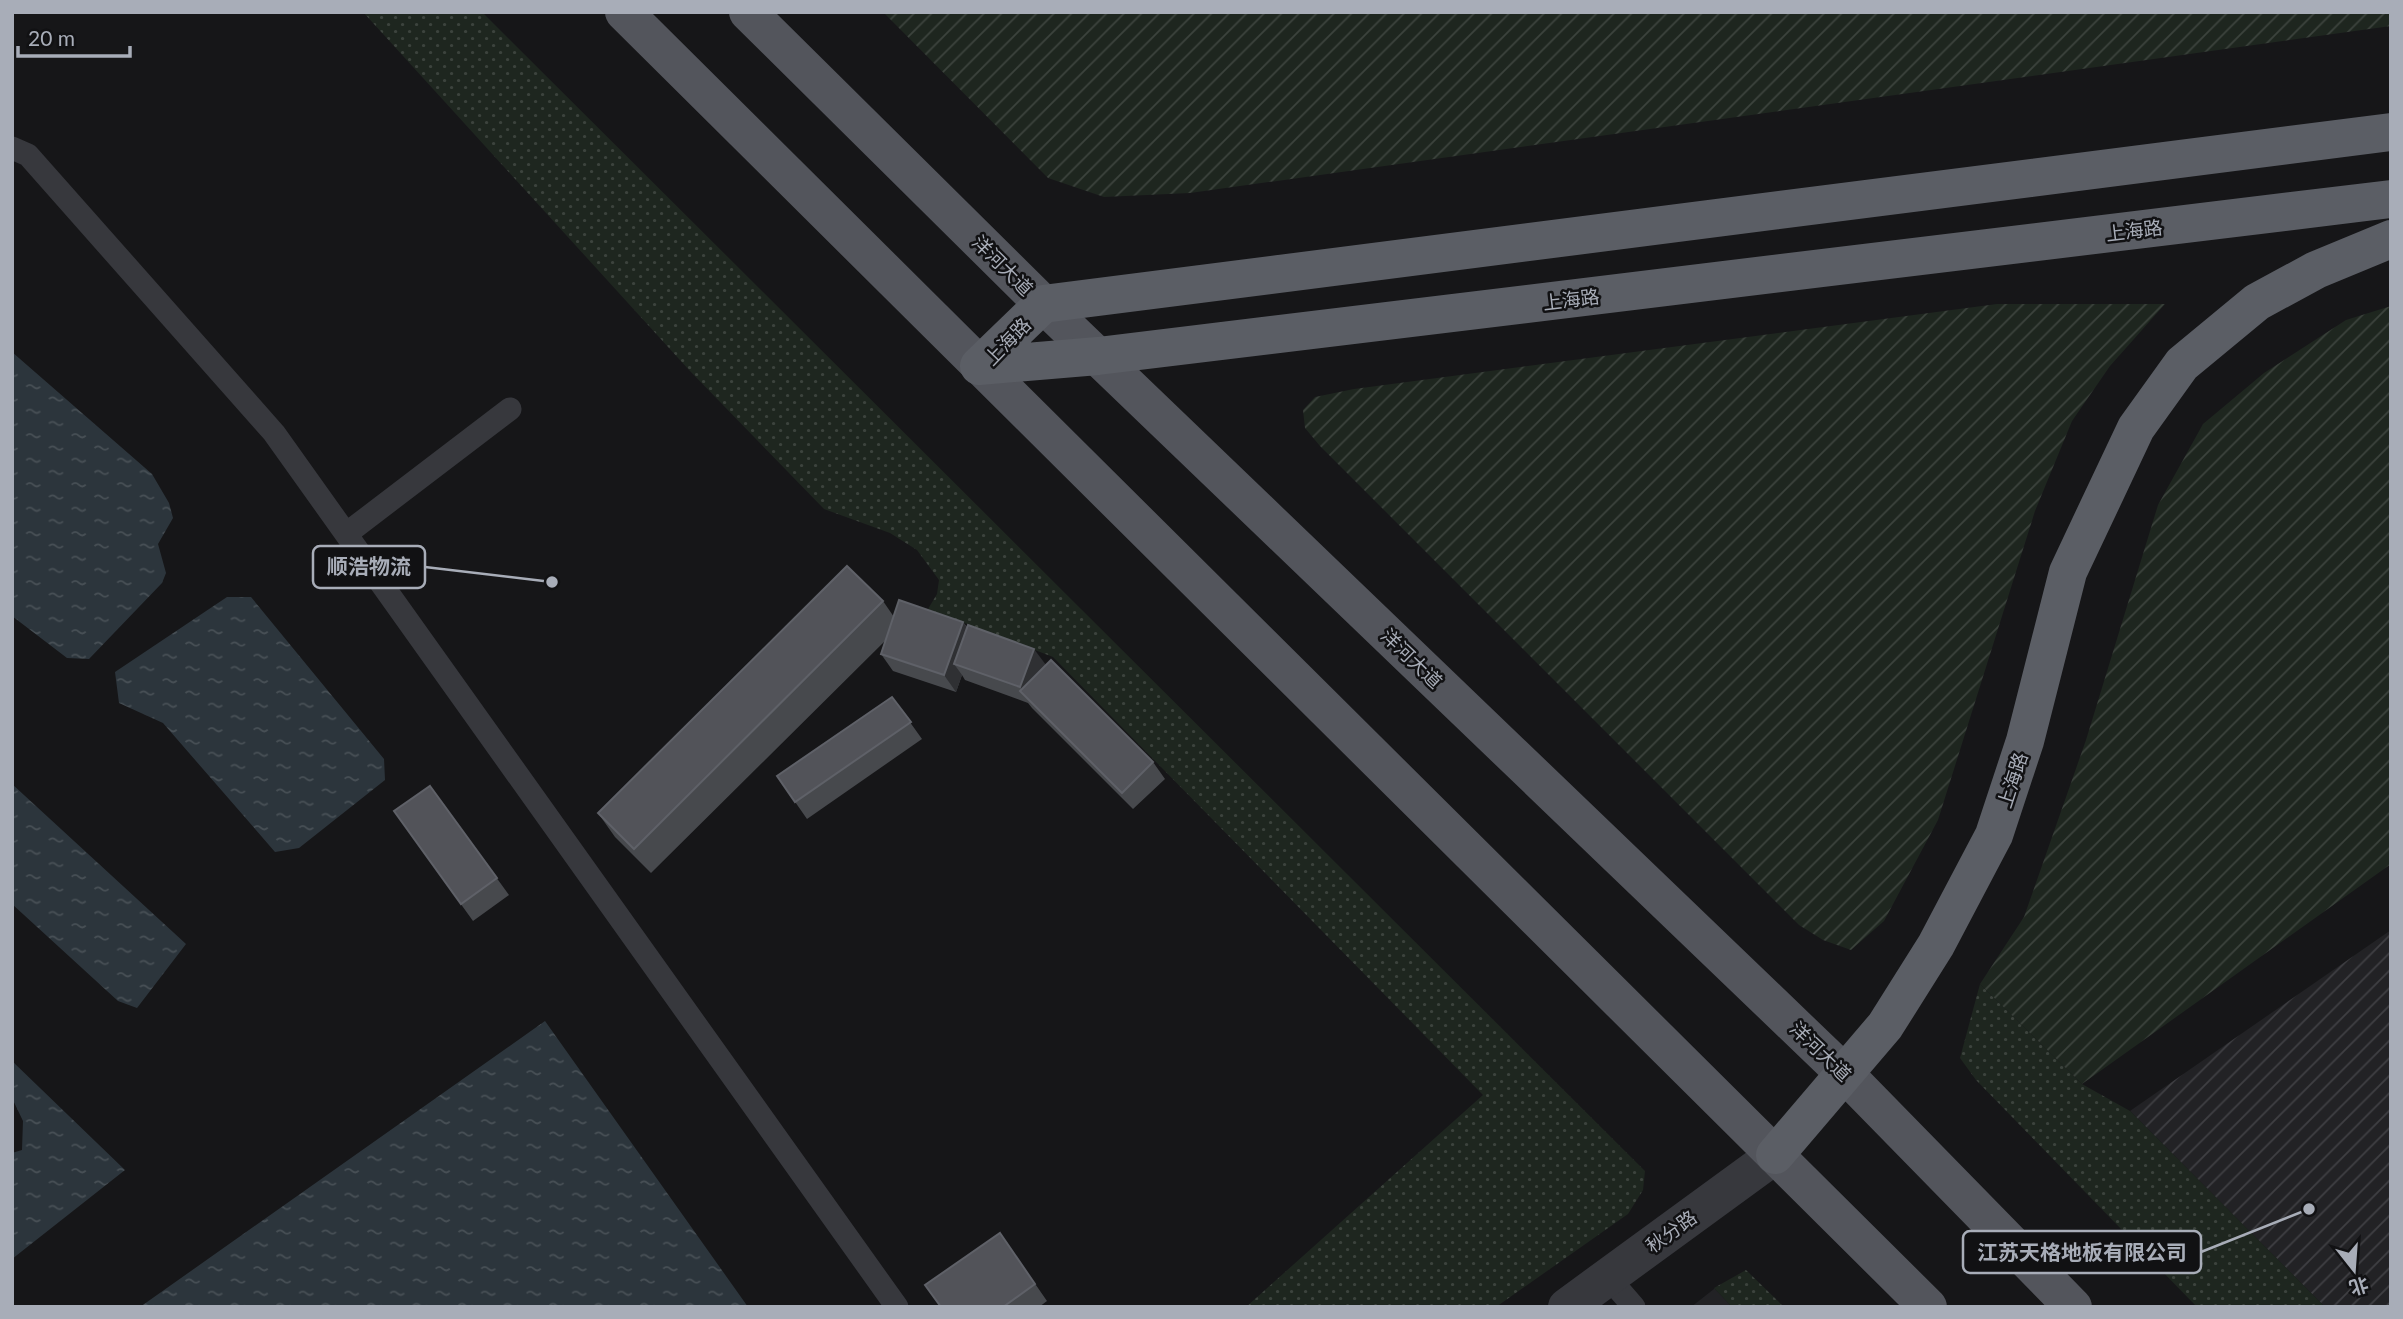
<svg xmlns="http://www.w3.org/2000/svg" width="2403" height="1319" viewBox="0 0 2403 1319" font-family="Lato,'Noto Sans SC',sans-serif">
<style>
.built{fill:#222225}
.industrial{fill:url(#industrial-furrows)}
.grass{fill:url(#grass-dots)}
.garden{fill:url(#garden-furrows)}
.water{fill:url(#water-ripples)}
.lines{fill:none;stroke-linecap:round;stroke-linejoin:round}
.service{stroke:#37383d;stroke-width:23}
.minor{stroke:#37383d;stroke-width:38}
.primary{stroke:#53555c;stroke-width:38}
.trunk{stroke:#5b5e65;stroke-width:38}
.wall{fill:#47494d}
.shaded-wall{fill:#2f3033}
.building{fill:#525359;stroke:#5f6168;stroke-width:2}
.labels{text-anchor:middle;dominant-baseline:central;stroke-width:5;stroke-linejoin:round;paint-order:stroke}
.street-label{font-size:19px;fill:#a8adb8;stroke:#111113}
.leader{fill:none;stroke:#a8adb8;stroke-width:2.5}
.callout-dot{fill:#a8adb8;stroke:#111113;stroke-width:2.5}
.callout{fill:#111113;stroke:#a8adb8;stroke-width:2.5}
.callout-label{font-size:21px;text-anchor:middle;font-weight:bold;fill:#a8adb8}
</style>
<defs>
<pattern id="industrial-furrows" width="10" height="10" patternUnits="userSpaceOnUse" patternTransform="scale(1.75)"><rect width="10" height="10" fill="#222225"/><path d="M-1 1l2-2M0 10L10 0M9 11l2-2" fill="none" stroke="#3f3f43"/></pattern>
<pattern id="grass-dots" width="8" height="8" patternUnits="userSpaceOnUse" patternTransform="scale(1.75)"><rect width="8" height="8" fill="#1e261f"/><path d="M2 2h.1M6 6h.1" fill="none" stroke="#3c433d" stroke-width="1.8" stroke-linecap="round"/></pattern>
<pattern id="garden-furrows" width="10" height="10" patternUnits="userSpaceOnUse" patternTransform="scale(1.75)"><rect width="10" height="10" fill="#1e261f"/><path d="M-1 1l2-2M0 10L10 0M9 11l2-2" fill="none" stroke="#3c433d"/></pattern>
<pattern id="water-ripples" width="26" height="14" patternUnits="userSpaceOnUse" patternTransform="scale(1.75)"><rect width="26" height="14" fill="#2c353c"/><path d="M2 4q2-2 4 0t4 0M15 11q2-2 4 0t4 0" fill="none" stroke="#485056"/></pattern>
</defs>
<rect width="100%" height="100%" fill="#161618"/>
<path class="built" d="M 1714,1288 L 1732,1307 L 1691,1307 L 1714,1289 Z"/>
<path class="industrial" d="M 2391,930 L 2391,1307 L 2325,1307 L 2130,1111 Z"/>
<path class="grass" d="M 363,12 L 482,12 L 1645,1171 L 1643,1190 L 1628,1214 L 1496,1307 L 1246,1307 L 1483,1095 L 1053,657 L 928,609 L 937,594 L 939,580 L 917,550 L 890,533 L 824,509 L 689,370 Z
M 1980,984 L 2082,1084 L 2130,1111 L 2325,1307 L 2197,1307 L 1976,1080 L 1960,1058 Z
M 1746,1270 L 1784,1307 L 1732,1307 L 1714,1288 Z"/>
<path class="garden" d="M 883,12 L 2391,12 L 2391,26 L 1190,193 L 1104,197 L 1048,178 Z
M 1997,304 L 2165,304 L 2110,366 L 2072,421 L 2035,511 L 1938,820 L 1884,921 L 1851,950 L 1823,940 L 1799,925 L 1320,446 L 1305,428 L 1303,410 L 1315,397 L 1354,389 Z
M 2391,306 L 2391,864 L 2082,1084 L 1980,984 L 2024,917 L 2086,740 L 2158,505 L 2203,424 L 2264,373 L 2346,320 Z"/>
<path class="water" d="M 12,352 L 152,474 L 169,503 L 173,518 L 158,544 L 166,573 L 162,583 L 89,659 L 67,658 L 12,616 Z
M 227,597 L 251,597 L 384,759 L 385,780 L 299,848 L 275,852 L 163,723 L 119,703 L 115,672 Z
M 12,784 L 186,944 L 137,1008 L 118,1001 L 12,904 Z
M 545,1021 L 748,1307 L 140,1307 Z
M 12,1061 L 125,1170 L 12,1259 L 12,1153 L 22,1150 L 23,1121 L 12,1098 Z"/>
<g class="lines">
<path class="service" d="M 12,148 L 28,155 L 274,433 L 897,1307
M 346,534 L 510,409
M 1608,1277 L 1634,1307"/>
<path class="minor" d="M 1567,1307 L 1775,1155"/>
<path class="primary" d="M 624,12 L 1928,1307
M 748,12 L 1043,304 L 1846,1075 L 2073,1307"/>
<path class="trunk" d="M 979,366 L 1043,304 L 2391,132
M 979,366 L 1098,356 L 2391,199
M 1775,1155 L 1885,1026 L 1936,945 L 1994,835 L 2025,741 L 2068,572 L 2136,428 L 2182,364 L 2257,302 L 2316,270 L 2391,239"/>
</g>
<path class="wall" d="M 883,601 L 894,617 L 963,622 L 967,627 L 1046,665 L 1153,762 L 1165,779 L 1133,809 L 1032,708 L 1028,703 L 965,680 L 962,675 L 956,692 L 893,671 L 881,654 L 886,640 L 651,873 L 615,837 L 598,813 Z
M 892,697 L 922,739 L 807,819 L 777,776 Z
M 430,786 L 509,895 L 473,921 L 394,811 Z
M 1000,1233 L 1047,1301 L 1039,1307 L 940,1307 Z"/>
<path class="shaded-wall" d="M 963,622 L 975,639 L 954,664 L 962,675 L 956,692 L 944,675 Z
M 1034,649 L 1046,665 L 1029,700 L 1020,687 Z"/>
<path class="building" d="M 847,566 L 883,601 L 634,849 L 598,813 Z
M 899,600 L 963,622 L 944,675 L 881,654 Z
M 968,625 L 1034,649 L 1020,687 L 954,664 Z
M 1051,660 L 1153,762 L 1122,793 L 1020,691 Z
M 892,697 L 911,722 L 795,802 L 777,776 Z
M 430,786 L 497,878 L 461,904 L 394,811 Z
M 1000,1233 L 1035,1284 L 1003,1307 L 941,1307 L 925,1285 Z"/>
<g class="labels">
<g class="street-label">
<text transform="translate(2134 230) rotate(-7)">上海路</text>
<text transform="translate(1003 265) rotate(45)">洋河大道</text>
<text transform="translate(1571 299) rotate(-7)">上海路</text>
<text transform="translate(1007 341) rotate(-46)">上海路</text>
<text transform="translate(1412 658) rotate(44)">洋河大道</text>
<text transform="translate(2012 780) rotate(-72)">上海路</text>
<text transform="translate(1821 1051) rotate(44)">洋河大道</text>
<text transform="translate(1671 1231) rotate(-36)">秋分路</text>
</g>
</g>
<path class="leader" d="M552 582L425 567M2309 1209L2201 1252"/>
<g class="callout-dot">
<circle cx="552" cy="582" r="7"/>
<circle cx="2309" cy="1209" r="7"/>
</g>
<g class="callout">
<rect x="313" y="546" width="112" height="42" rx="7"/>
<rect x="1963" y="1231" width="238" height="42" rx="7"/>
</g>
<g class="callout-label">
<text x="369" y="574">顺浩物流</text>
<text x="2082" y="1260">江苏天格地板有限公司</text>
</g>
<rect width="2403" height="1319" fill="none" stroke="#a8adb8" stroke-width="28"/>
<g transform="translate(2354 1270) rotate(163)" stroke="#111113" stroke-width="5" paint-order="stroke">
<path d="M0-5L12 26L0 18L-12 26Z" fill="#a8adb8"/>
<text y="-10" font-size="19" font-weight="bold" text-anchor="middle" fill="#a8adb8">北</text>
</g>
<path d="M18 46v10h112v-10" fill="none" stroke="#a8adb8" stroke-width="3.5"/>
<text x="28" y="46" font-size="21" fill="#a8adb8" stroke="#111113" stroke-width="5" paint-order="stroke">20 m</text>
</svg>
